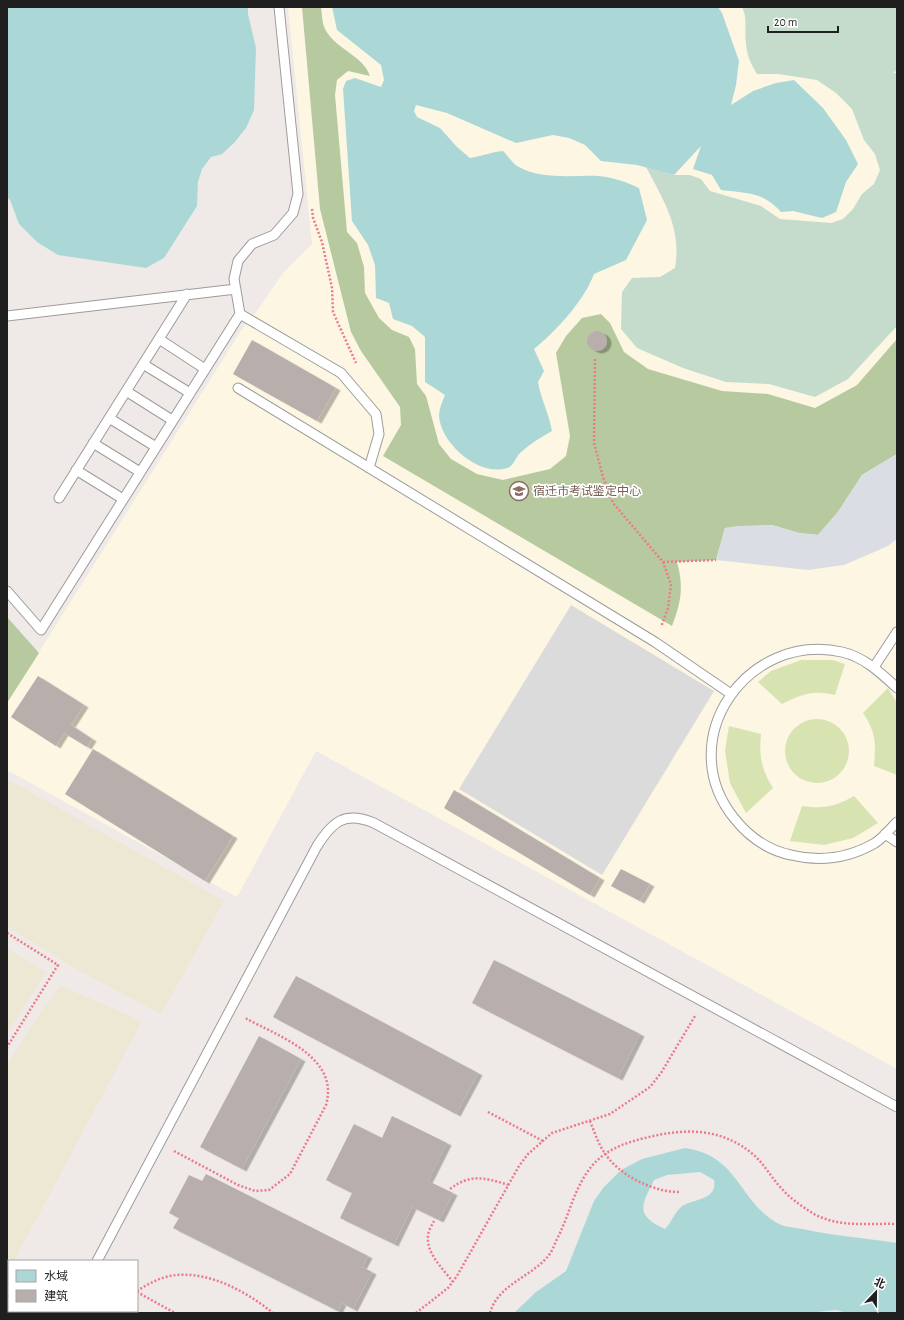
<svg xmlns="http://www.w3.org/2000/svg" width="904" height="1320" viewBox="0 0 904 1320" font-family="'Alegreya Sans','Noto Sans SC',sans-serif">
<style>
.education{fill:#fcf6e3}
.farmland{fill:#ece8d4}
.grass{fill:#d7e4b2}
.forest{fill:#b7ca9f}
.wetland{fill:#c5dccc}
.parking{fill:#dbdbdb}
.plaza{fill:#dbdde5}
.water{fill:#abd8d7;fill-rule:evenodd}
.building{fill:#b8afac;filter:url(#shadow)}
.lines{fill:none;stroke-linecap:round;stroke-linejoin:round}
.lane-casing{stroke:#9c9c9c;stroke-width:11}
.path{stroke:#ed7a8a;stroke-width:2.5;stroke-dasharray:2 2;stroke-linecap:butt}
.lane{stroke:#fff;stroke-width:9}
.labels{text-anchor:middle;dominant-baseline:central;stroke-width:3.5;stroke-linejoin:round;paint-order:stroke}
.education-label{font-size:12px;fill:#785e54;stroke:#fff;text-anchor:start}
</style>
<defs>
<filter id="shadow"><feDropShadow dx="4.5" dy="2.5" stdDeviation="0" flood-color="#0004"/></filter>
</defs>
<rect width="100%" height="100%" fill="#efeae7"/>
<path class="education" d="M 288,7 L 897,7 L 897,1069 L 316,751 L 237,897 L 7,770 L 7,703 L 242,329 L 257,311 L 283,273 L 312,244 Z"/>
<path class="farmland" d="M 7,779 L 224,901 L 161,1014 L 74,968 L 7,926 Z
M 7,949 L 46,972 L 7,1034 Z
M 61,986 L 142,1021 L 14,1261 L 9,1261 L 9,1270 L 7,1274 L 7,1066 L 39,1014 Z"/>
<path class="grass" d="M 801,660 L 833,660 L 845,664 L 835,695 C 813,690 802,694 782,704 L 758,682 L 771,671 Z
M 888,688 L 897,703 L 897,775 L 874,766 C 876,744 876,732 863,713 Z
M785 751a32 32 0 1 1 64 0a32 32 0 1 1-64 0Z
M 729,726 L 761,734 C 759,757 761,768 773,788 L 746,813 L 730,783 L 725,751 Z
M 854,796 L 878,823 L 853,838 L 824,845 L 790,841 L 802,806 C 824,809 834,807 854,796 Z"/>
<path class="forest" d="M 302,7 L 321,7 C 322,14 322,23 325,29 C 336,50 363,55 370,76 L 348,71 L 337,80 L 335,95 L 347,232 L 357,243 L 364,267 L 365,293 L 379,318 L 392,330 L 409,337 L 415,349 L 417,384 L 426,396 L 439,444 L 451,459 L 477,474 L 503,480 L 550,469 L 566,456 L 570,436 L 556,353 L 566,336 L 582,318 L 601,314 L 610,323 L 624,352 L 648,369 L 722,391 L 768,394 L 815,408 L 857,385 L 897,339 L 897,454 L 862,475 L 838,512 L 818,535 L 799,533 L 772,525 L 725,528 L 716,560 L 677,562 C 684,587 681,602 672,626 L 383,456 L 401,425 L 400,407 L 361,351 L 351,332 L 320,209 Z
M 7,617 L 39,653 L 7,703 Z"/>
<path class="wetland" d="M 742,7 L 897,7 L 897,71 L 893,72 L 897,74 L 897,326 L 848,379 L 815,397 L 769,384 L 726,382 L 683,368 L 637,348 L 621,329 L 622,292 L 632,278 L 660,277 L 675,268 C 682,229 664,201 646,167 L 674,175 L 690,175 L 701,179 L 710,191 L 761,206 L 780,219 L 831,223 L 843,219 L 853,209 L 862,194 L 874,184 L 880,170 L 875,154 L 864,140 L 852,109 L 836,93 L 817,80 L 778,74 L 757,74 C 751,64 747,56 746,44 C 744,31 748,19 742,7 Z"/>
<path class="parking" d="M 571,605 L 714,691 L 602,875 L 459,789 Z"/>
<path class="plaza" d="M 897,454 L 897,539 L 888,546 L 844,565 L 808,570 L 716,560 L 725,528 L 737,526 L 772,525 L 799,533 L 818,535 L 838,512 L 862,475 Z"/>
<path class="water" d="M 7,7 L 248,7 L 248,14 L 256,48 L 254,110 L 246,128 L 234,143 L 222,154 L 211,157 L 202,169 L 198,182 L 197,206 L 164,258 L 146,268 L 58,255 L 37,242 L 19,224 L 10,200 L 7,197 Z
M 332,7 L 718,7 L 722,13 L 739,61 L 736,85 L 731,105 L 753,91 L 776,83 L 794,80 L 823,108 L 846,140 L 858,164 L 846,182 L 836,212 L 822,218 L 793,211 L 781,212 C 764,192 746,193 721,190 L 712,175 L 693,169 L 701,146 L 674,175 L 637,165 L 601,161 L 585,145 L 569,138 L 553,135 L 516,143 L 447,113 L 416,105 L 414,111 L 417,117 L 440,128 L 457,147 L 470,158 C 482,156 491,152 503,151 C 508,156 513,164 519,167 C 542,180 573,175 598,176 C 613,177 626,182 639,188 L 647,220 L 626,260 L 594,274 C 584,301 556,331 534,349 L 544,371 L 538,382 C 541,399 549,414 552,431 C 541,437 530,444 521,452 C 516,456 514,466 507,468 C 479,477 441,444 439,416 C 439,409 442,402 445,395 L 425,382 L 425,337 L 412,326 L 393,319 L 389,303 L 376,298 L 375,265 L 368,245 L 352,221 L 343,89 L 346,81 L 355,78 L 381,87 L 384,80 L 381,65 L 337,30 Z
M 685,1148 C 740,1156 738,1202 779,1224 C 786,1227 796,1228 803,1229 C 834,1236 866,1238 897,1243 L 897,1313 L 847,1313 L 836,1310 L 807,1313 L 514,1313 L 536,1292 L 566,1271 L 594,1201 L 604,1187 L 621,1170 L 642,1159 ZM 700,1172 L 714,1180 C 718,1202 690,1198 680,1208 C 674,1214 671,1223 665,1229 C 635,1215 641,1206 654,1180 L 667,1175 Z"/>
<path class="building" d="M587 341a10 10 0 1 1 20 0a10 10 0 1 1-20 0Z
M 252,340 L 336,388 L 317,421 L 233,374 Z
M 38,676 L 84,705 L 71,725 L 92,739 L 87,747 L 64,733 L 56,746 L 11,717 Z
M 93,749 L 233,836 L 205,881 L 65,794 Z
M 454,790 L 600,878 L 590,895 L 444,808 Z
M 621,869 L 650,884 L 640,901 L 611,886 Z
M 494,960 L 640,1034 L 618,1078 L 472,1003 Z
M 296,976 L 478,1073 L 456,1114 L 273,1017 Z
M 259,1036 L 301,1059 L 242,1169 L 200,1147 Z
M 392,1116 L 447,1143 L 428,1181 L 453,1193 L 439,1220 L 412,1207 L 394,1244 L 340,1218 L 352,1193 L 326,1180 L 354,1124 L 382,1138 Z
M 206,1174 L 368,1256 L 362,1267 L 372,1272 L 353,1309 L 342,1303 L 338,1311 L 173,1228 L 179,1218 L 169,1213 L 189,1175 L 202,1181 Z"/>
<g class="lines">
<g class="lane-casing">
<path id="lane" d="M 240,314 L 341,373 L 376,414 L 379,434 L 369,468
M 7,316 L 236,289
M 159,339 L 205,369
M 143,364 L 190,393
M 238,388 L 655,642 L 731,694
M 126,391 L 172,420
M 109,418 L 156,447
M 93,443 L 140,472
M 76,470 L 123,499
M 59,498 L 187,294
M 7,591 L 41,630 L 240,314 L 234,279 L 238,261 L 252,244 L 274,235 L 293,213 L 298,194 L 279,7
M 874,667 L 897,632
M 897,688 C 881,673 864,657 842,652 C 746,631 672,741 734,818 C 749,837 767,850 791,855 C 820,862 849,858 875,843 C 883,838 890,829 897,822
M 885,834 L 897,842
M 97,1261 L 317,846 C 333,821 345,811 374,823 L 897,1107
M 119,1311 L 123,1313
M 70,1313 L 71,1311"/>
</g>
<path class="path" d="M 312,209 L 313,218 L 322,242 L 332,288 L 333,312 L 356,363
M 595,359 L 594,443 L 603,477 L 613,503 L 663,562 L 671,585 L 668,608 L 661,627
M 663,562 L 716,560
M 7,933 L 58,965 L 7,1047
M 488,1112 L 543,1141
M 590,1121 C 594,1131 598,1143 604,1152 C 618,1175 653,1192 679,1192
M 174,1151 L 238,1185 L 255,1191 L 269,1190 L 290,1174 L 326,1105 C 340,1057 278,1036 245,1018
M 450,1189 C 471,1173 485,1178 509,1185
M 434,1221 C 432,1225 428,1231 428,1236 C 426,1253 443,1269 453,1282
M 137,1291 C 149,1283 163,1276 177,1275 C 211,1272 247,1292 273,1313
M 137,1292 L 175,1313
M 416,1313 L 448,1288 L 457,1276 L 519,1166 L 528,1154 L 552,1133 L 610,1114 L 650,1087 L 661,1073 L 695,1016
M 490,1313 C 498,1284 532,1277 549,1255 C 552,1251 554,1246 556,1241 C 569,1217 573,1190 591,1167 C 605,1150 624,1143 645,1138 C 684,1128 721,1127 754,1155 C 765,1165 772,1179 783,1190 C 792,1200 803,1207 814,1214 C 840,1228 868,1223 897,1224"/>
<use href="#lane" class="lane"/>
</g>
<defs>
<g id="university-ring" transform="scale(1)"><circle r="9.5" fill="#fff" stroke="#8d6e63" stroke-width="1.5"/><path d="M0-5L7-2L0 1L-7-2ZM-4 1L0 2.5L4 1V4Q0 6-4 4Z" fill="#8d6e63"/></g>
</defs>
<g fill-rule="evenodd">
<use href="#university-ring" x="519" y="491"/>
</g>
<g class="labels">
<g class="education-label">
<text x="533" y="491">宿迁市考试鉴定中心</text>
</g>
</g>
<rect width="904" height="1320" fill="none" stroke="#1f1f1f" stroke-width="16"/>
<rect x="8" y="1260" width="130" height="52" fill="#ffffff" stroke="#a5a5a5"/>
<rect x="16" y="1270" width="20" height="12" fill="#abd8d7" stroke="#a5a5a5"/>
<text x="44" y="1280" font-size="12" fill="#1f1f1f">水域</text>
<rect x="16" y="1290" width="20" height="12" fill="#b8afac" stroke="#a5a5a5"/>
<text x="44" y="1300" font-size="12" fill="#1f1f1f">建筑</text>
<g transform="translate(876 1292) rotate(22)" stroke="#ffffff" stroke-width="3" paint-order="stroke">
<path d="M0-3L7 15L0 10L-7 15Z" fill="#1f1f1f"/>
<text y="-6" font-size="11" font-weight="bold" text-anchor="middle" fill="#1f1f1f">北</text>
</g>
<path d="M768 26v6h70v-6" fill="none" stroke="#1f1f1f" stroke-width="2"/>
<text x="774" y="26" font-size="12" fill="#1f1f1f" stroke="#ffffff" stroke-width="3" paint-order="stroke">20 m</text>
</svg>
